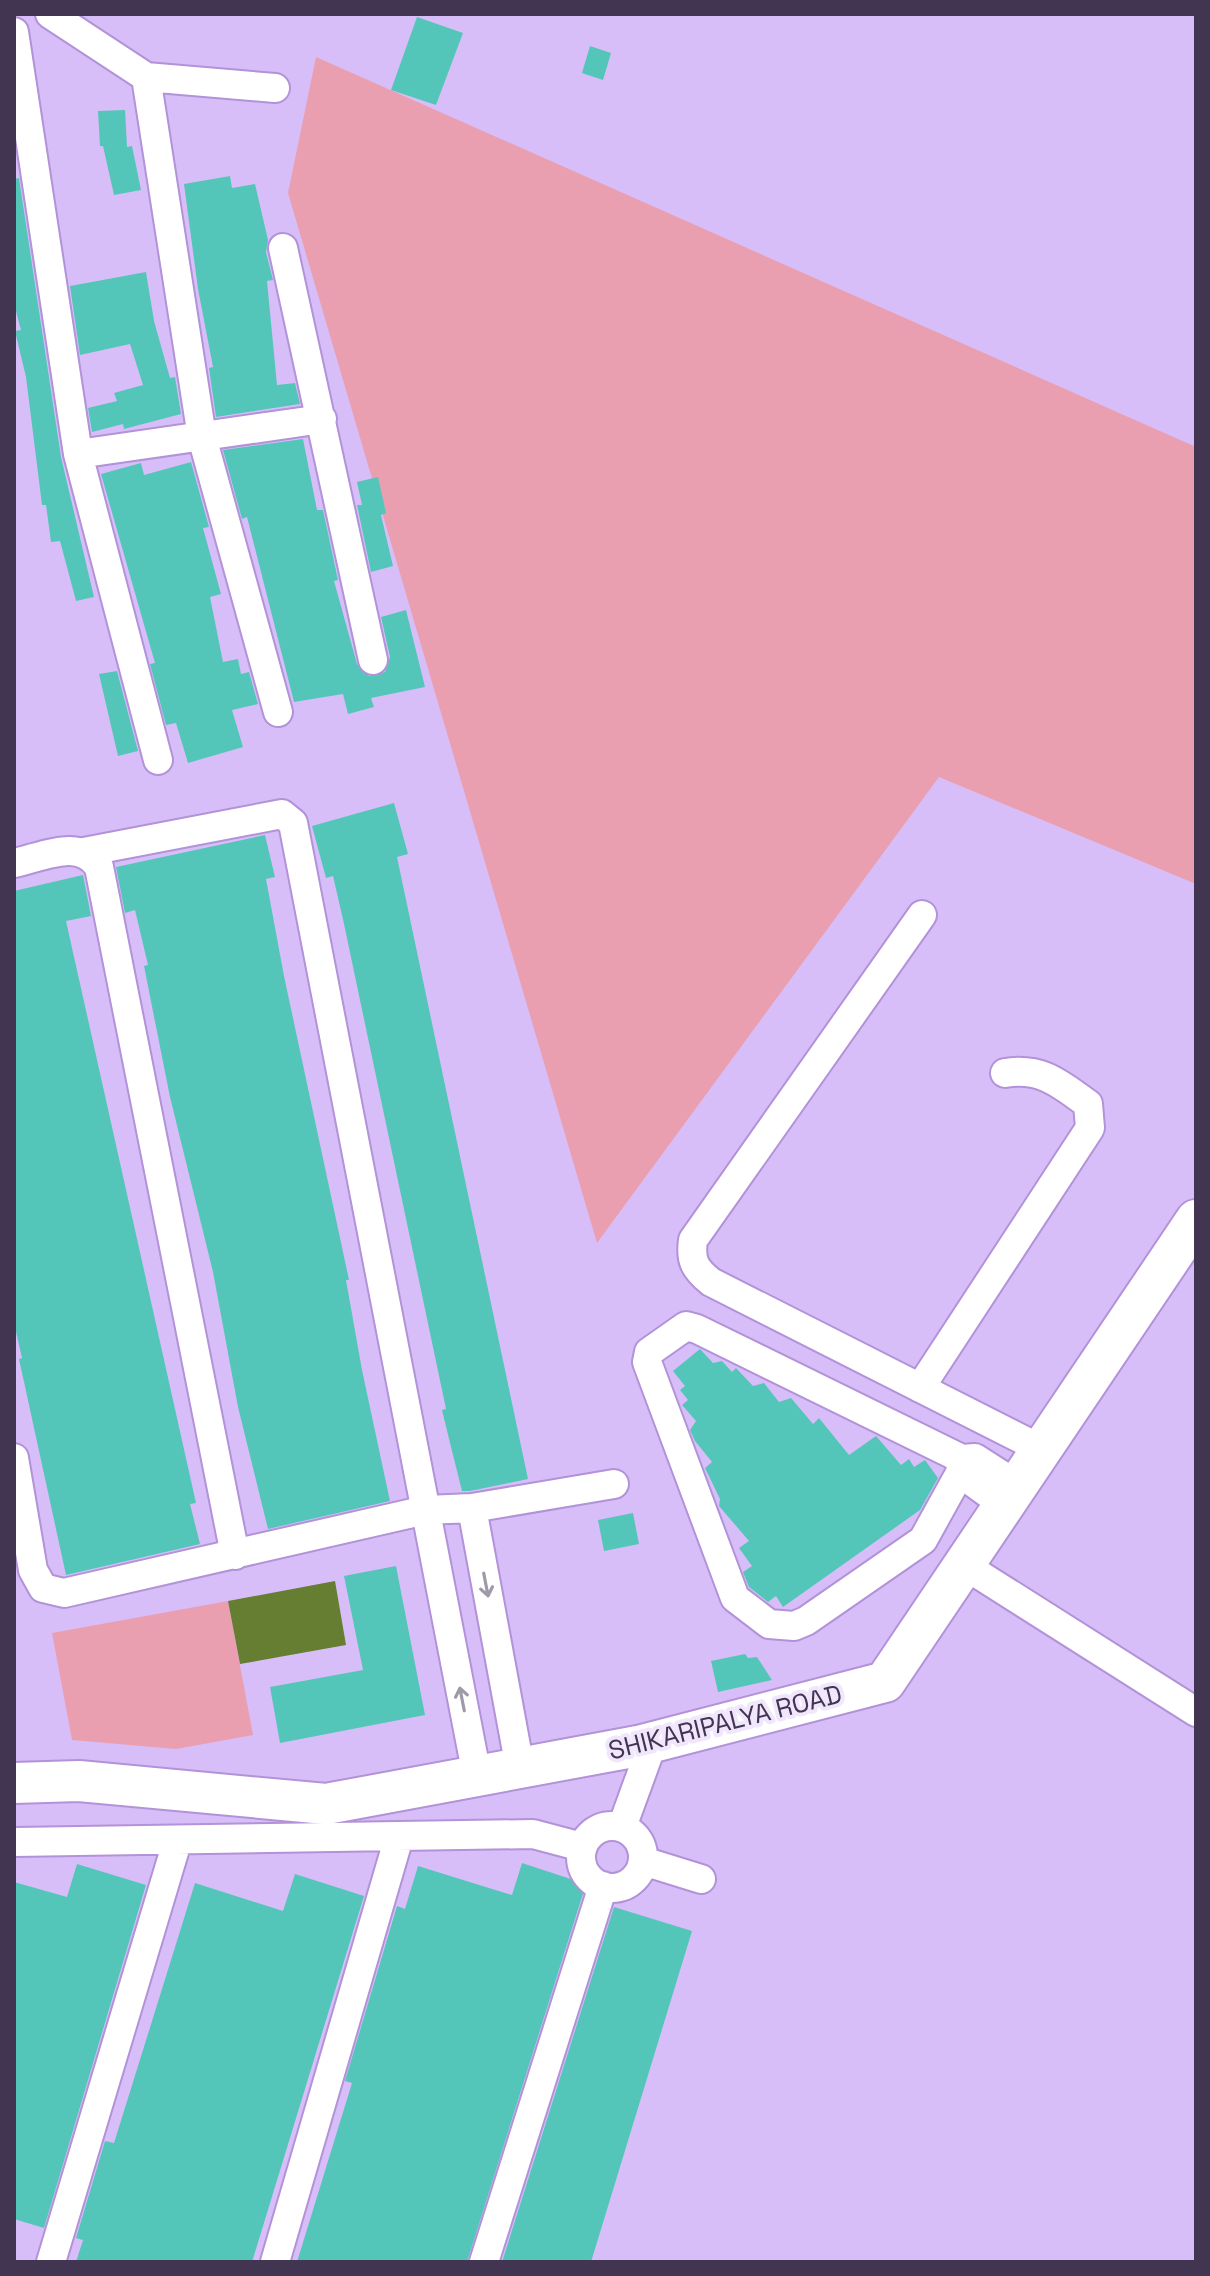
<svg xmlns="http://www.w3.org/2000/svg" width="1210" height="2276" viewBox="0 0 1210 2276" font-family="'Space Grotesk',sans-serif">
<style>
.green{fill:#ea9fb0}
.water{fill:#657e32}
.building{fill:#54c6b9}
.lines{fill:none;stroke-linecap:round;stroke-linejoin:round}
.street-casing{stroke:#b292d8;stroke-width:32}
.secondary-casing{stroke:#b292d8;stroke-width:44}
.street{stroke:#fff;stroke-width:28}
.secondary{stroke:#fff;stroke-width:40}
.oneway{stroke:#a09aa8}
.labels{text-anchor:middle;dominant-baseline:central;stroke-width:8;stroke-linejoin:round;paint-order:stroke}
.street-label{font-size:26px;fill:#423552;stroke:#f1e7fd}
</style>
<rect width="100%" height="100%" fill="#d8bef8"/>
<path class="green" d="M 316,57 L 1196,447 L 1196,884 L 939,777 L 597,1243 L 288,193 Z
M 228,1601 L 253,1735 L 176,1749 L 72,1740 L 52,1633 Z"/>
<path class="water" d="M 335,1581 L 346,1645 L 240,1664 L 228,1601 Z"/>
<path class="building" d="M 417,17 L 463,33 L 436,105 L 391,90 Z
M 590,46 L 611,53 L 603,80 L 582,73 Z
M 125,110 L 127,147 L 132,146 L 141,190 L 114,195 L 103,146 L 100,146 L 98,111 Z
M 230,176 L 232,188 L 255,184 L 268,240 L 266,252 L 273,280 L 267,281 L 277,385 L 295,383 L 300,404 L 216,417 L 209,368 L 213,367 L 198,289 L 184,184 Z
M 19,178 L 61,457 L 94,597 L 76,601 L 60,541 L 51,542 L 46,505 L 42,505 L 26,377 L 15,331 L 21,330 L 14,304 L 14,179 Z
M 146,272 L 154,321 L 170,378 L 175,377 L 181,414 L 124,429 L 123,424 L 92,432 L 88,408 L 117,401 L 114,393 L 143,385 L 130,344 L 80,355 L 70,286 Z
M 303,439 L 317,510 L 323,510 L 338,580 L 334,581 L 357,664 L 369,676 L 385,672 L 390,657 L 381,617 L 406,610 L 425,687 L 371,698 L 374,707 L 348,714 L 343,694 L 294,702 L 247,517 L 242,519 L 223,450 Z
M 191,462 L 209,527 L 203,528 L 221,594 L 210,597 L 223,662 L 238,659 L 241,674 L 249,672 L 258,704 L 232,710 L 243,747 L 188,763 L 176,723 L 166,725 L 150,664 L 155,663 L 101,474 L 141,463 L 144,475 Z
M 378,477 L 386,513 L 381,515 L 393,566 L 371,572 L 357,505 L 362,505 L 357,482 Z
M 117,671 L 138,751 L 118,756 L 99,674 Z
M 394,803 L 408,854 L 397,857 L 528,1479 L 470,1491 L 462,1491 L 451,1447 L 442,1410 L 446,1409 L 344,924 L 333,876 L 326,878 L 312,826 Z
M 265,835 L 275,877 L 266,879 L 284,976 L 349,1280 L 346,1280 L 362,1370 L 390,1501 L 268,1529 L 238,1407 L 213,1272 L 170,1097 L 144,966 L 148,965 L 135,910 L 125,913 L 116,867 Z
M 83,875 L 91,916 L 66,921 L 196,1503 L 190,1504 L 200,1544 L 66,1575 L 19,1359 L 22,1358 L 14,1323 L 14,891 Z
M 700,1349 L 713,1363 L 722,1361 L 732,1372 L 736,1368 L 753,1386 L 764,1383 L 779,1402 L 791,1398 L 813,1424 L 819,1418 L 849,1455 L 876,1436 L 901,1465 L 909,1459 L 914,1467 L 925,1460 L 938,1478 L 920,1510 L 783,1607 L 776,1596 L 768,1602 L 749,1587 L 743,1572 L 752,1566 L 739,1548 L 749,1541 L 719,1506 L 720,1499 L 705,1468 L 712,1462 L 695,1441 L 690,1430 L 696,1421 L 682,1405 L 688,1400 L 680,1390 L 685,1386 L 673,1371 Z
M 633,1513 L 639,1544 L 604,1551 L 598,1520 Z
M 396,1566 L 425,1715 L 280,1743 L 270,1687 L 363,1670 L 344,1576 Z
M 745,1654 L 748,1658 L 757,1657 L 772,1680 L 718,1692 L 711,1661 Z
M 522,1863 L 586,1884 L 467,2262 L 297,2262 L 352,2083 L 345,2081 L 397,1906 L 405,1909 L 418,1866 L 512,1895 Z
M 77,1864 L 146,1885 L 44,2228 L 14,2219 L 14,1882 L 67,1897 Z
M 295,1874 L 364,1896 L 252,2262 L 76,2262 L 83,2240 L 76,2238 L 105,2141 L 114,2143 L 195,1883 L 283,1911 Z
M 614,1907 L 692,1931 L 591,2262 L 502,2262 Z"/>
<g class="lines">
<g class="street-casing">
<path id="street" d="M 50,14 L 146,77 L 275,88
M 14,32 L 78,454 L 158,760
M 146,77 L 202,437 L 278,712
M 283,248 L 373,660
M 78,454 L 322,419
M 84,852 L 282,814 L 293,823 L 477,1776
M 14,863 C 43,857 80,837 99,867 L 235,1555
M 922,915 L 693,1240 C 690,1261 695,1269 711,1282 L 1041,1449
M 920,1388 L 1090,1128 L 1088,1104 C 1060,1084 1042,1067 1005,1073
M 14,1458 L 33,1570 L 43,1588 L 64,1593 L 426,1510 L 472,1508 L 614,1484
M 962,1459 L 960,1473 L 923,1540 L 806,1621 L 794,1626 L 769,1624 L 735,1598 L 647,1362 L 649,1352 L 686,1326 L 697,1329 L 962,1459 L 975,1458 L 1017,1485
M 960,1473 L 1004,1505
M 472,1508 L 520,1768
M 964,1565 L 1196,1712
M581 1857a31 31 0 1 1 62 0a31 31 0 1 1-62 0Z
M 622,1827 L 653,1742
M 14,1842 L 533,1834 L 582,1847
M 643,1861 L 701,1879
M 51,2262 L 177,1842
M 275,2262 L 399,1837
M 484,2262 L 603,1886"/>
</g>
<g class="secondary-casing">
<path id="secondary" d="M 14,1783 L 79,1781 L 326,1804 L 638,1746 L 885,1682 L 1196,1220"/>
</g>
<use href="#street" class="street"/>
<use href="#secondary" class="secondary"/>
</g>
<defs><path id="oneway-shaft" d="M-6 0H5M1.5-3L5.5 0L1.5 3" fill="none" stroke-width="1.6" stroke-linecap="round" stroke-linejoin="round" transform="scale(2)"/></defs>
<g class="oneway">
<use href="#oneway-shaft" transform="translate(486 1585) rotate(79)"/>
<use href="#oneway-shaft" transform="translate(462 1699) rotate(-101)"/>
</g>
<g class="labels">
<g class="street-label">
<text transform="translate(725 1722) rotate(-14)">SHIKARIPALYA ROAD</text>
</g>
</g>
<rect width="1210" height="2276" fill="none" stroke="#423552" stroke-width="32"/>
</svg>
